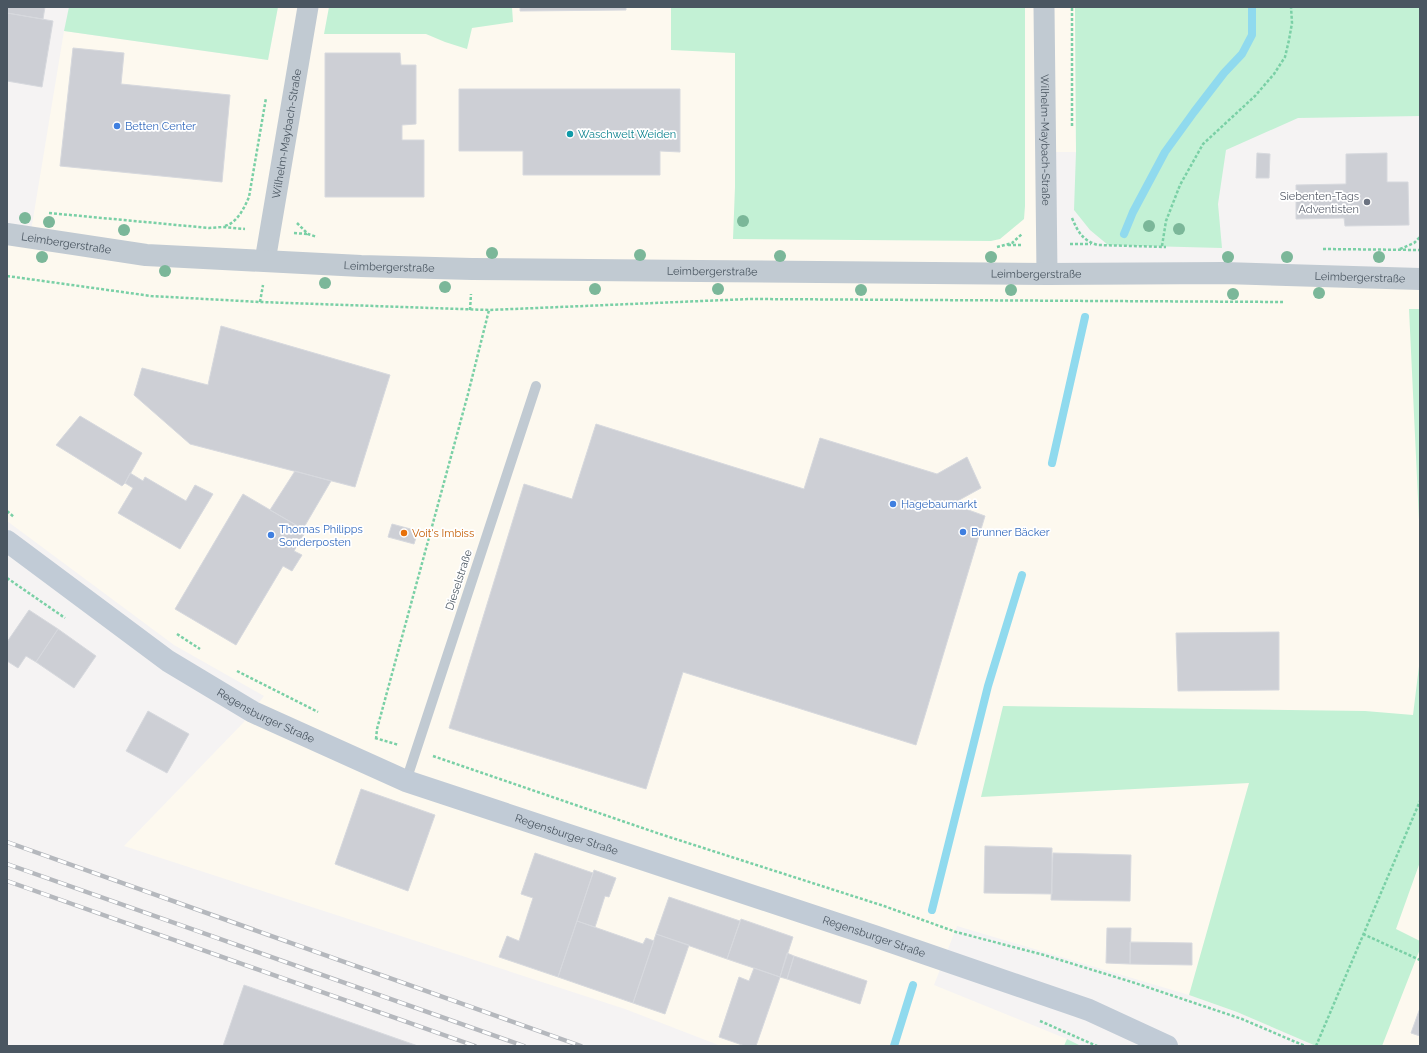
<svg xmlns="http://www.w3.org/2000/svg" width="1427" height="1053" viewBox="0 0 1427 1053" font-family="Raleway,sans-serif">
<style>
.commercial{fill:#fdf9ef}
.green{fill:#c3f1d5}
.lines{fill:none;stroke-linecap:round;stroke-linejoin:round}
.stream{stroke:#90daee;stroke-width:8}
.building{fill:#cdcfd5;stroke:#d7d9de}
.path{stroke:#7ad0a6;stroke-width:2.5;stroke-dasharray:3 2;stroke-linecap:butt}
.service{stroke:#c1cad2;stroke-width:10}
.minor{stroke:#c1cad2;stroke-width:21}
.tertiary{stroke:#c1cad2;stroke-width:22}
.secondary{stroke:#c1cbd6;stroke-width:22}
.rail-casing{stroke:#b5b8bd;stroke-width:4.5}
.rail{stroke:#fff;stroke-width:3;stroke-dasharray:9;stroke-linecap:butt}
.tree{fill:#7bb799}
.shop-dot{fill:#3f7fe0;stroke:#fff;stroke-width:1.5}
.culture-dot{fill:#0f9aa8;stroke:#fff;stroke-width:1.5}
.worship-dot{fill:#6b7280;stroke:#fff;stroke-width:1.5}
.food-dot{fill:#e8710a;stroke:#fff;stroke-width:1.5}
.labels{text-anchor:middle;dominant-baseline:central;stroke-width:3.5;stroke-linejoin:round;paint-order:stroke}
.shop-label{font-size:11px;fill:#366cbe;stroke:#fff;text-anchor:start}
.street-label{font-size:11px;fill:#4a5661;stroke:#fff}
.culture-label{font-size:11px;fill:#0d838f;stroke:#fff;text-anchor:start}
.worship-label{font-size:11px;fill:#5b616d;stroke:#fff;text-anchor:end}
.food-label{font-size:11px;fill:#c56008;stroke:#fff;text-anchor:start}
</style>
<rect width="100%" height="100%" fill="#f5f3f3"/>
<path class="commercial" d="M 278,7 L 1075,7 L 1076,152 L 1045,152 L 1047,274 L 1420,279 L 1420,1046 L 1316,1046 L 1237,1012 L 1189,995 L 957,926 L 934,985 L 1067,1039 L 1064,1046 L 721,1046 L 625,1009 L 124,846 L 243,723 L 264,696 L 174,645 L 7,521 L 7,234 L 30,237 L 64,31 L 268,60 Z"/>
<path class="green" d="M 69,7 L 278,7 L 268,60 L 64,31 Z
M 329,7 L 512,7 L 513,22 L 472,28 L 467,49 L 445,42 L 426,34 L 324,34 Z
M 671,7 L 1025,7 L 1025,206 L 1024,219 L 1000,239 L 991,241 L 733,239 L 735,187 L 735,53 L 671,50 Z
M 1075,7 L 1420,7 L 1420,116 L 1298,118 L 1226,150 L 1218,204 L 1222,248 L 1108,245 L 1090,230 L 1074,210 L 1076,152 Z
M 1409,309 L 1420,309 L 1420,541 Z
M 1420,658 L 1420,862 L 1396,929 L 1420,941 L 1420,949 L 1382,1046 L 1316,1046 L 1237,1012 L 1189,995 L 1249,783 L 981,797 L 1003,706 L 1365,711 L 1413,715 Z
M 1067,1039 L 1081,1046 L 1064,1046 Z"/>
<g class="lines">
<path class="stream" d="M 1124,234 L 1133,212 L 1165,152 L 1194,112 L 1224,73 L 1242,54 L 1252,35 L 1252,7
M 1052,463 L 1085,317
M 932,910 L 988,686 L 1022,575
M 894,1046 L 913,985"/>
</g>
<path class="building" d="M 7,7 L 45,7 L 43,19 L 7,13 Z
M 520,7 L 626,7 L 626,10 L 520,11 Z
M 7,13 L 53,21 L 42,87 L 7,81 Z
M 73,48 L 124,53 L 121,84 L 230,95 L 222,182 L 60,166 Z
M 325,53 L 400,53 L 401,65 L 416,65 L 416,124 L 402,125 L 402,140 L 424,140 L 424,197 L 325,197 Z
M 459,89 L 680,89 L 680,152 L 660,151 L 660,175 L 523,175 L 523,151 L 459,151 Z
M 1257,153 L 1270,154 L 1269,178 L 1256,178 Z
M 1387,153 L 1387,182 L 1408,182 L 1409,225 L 1345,226 L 1344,218 L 1296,219 L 1296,185 L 1346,184 L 1346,154 Z
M 221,326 L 390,375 L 355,487 L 190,444 L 134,395 L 142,368 L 208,385 Z
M 80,416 L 142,453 L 125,483 L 122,486 L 56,445 Z
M 596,424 L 804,489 L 820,438 L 937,474 L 967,457 L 981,488 L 952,504 L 985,516 L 916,745 L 683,672 L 646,789 L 449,728 L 524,484 L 572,499 Z
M 295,471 L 331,481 L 303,529 L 270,510 Z
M 130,473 L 143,481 L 145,477 L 186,501 L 195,485 L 213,494 L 180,549 L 118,513 L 133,488 L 125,483 Z
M 243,494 L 306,531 L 294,551 L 302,555 L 292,571 L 283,566 L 236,645 L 175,609 Z
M 392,524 L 418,531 L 414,544 L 388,537 Z
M 29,610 L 58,629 L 36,662 L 26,656 L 18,668 L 7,661 L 7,642 Z
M 58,629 L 96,656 L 74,688 L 36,662 Z
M 1279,632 L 1279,690 L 1178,691 L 1176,633 Z
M 148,711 L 189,734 L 167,773 L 126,751 Z
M 361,789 L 435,815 L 408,891 L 335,864 Z
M 985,846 L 1052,848 L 1052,894 L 984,893 Z
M 535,853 L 593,873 L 558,977 L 499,957 L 507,936 L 519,941 L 533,898 L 521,894 Z
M 1053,853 L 1131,855 L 1130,901 L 1051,900 Z
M 594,870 L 616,878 L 609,897 L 605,896 L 595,927 L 577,921 Z
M 669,897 L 740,921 L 727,959 L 656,934 Z
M 741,919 L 793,937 L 780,977 L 727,959 Z
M 577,921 L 643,944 L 646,938 L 654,941 L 633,1003 L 558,977 Z
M 1107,928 L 1131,928 L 1130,964 L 1106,963 Z
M 656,934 L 689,945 L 665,1014 L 633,1003 Z
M 1130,942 L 1192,943 L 1192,965 L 1130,964 Z
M 787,953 L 794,956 L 787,979 L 780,977 Z
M 794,956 L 867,981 L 860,1004 L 787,979 Z
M 754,968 L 780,977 L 756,1046 L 745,1046 L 719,1037 L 739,977 L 749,981 Z
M 244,985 L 418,1046 L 223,1046 Z
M 1420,1008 L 1420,1036 L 1411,1033 Z"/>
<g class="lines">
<path class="path" d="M 1072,126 L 1072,7
M 49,213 L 209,228 L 223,227 L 245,229
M 1072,218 C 1078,232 1083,241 1098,245 L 1166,247
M 297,223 L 308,234 L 317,237
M 225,226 C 238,222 244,208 249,197 L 266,98
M 294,233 L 307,234
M 1070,244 L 1091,244
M 1008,245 L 1023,245
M 1162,246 L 1166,221 L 1180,185 L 1203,144 L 1255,96 L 1274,74 L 1285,57 L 1289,40 L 1292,23 L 1291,7
M 997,247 L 1012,243 L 1022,234
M 1323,249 L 1420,250
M 1400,249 L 1414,243 L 1420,237
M 7,276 L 151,296 L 260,302 L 489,310 L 749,299 L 1283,302
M 260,302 L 263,285
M 470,310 L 471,294
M 7,511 L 14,517
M 7,578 L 65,618
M 177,634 L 200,649
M 237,671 L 318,712
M 375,738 L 399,745
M 376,739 L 377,729 L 468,394 L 489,310
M 433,756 L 663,835 L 884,906 L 956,932 L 1044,955 L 1135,983 L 1242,1019 L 1305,1046
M 1363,934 L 1420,960
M 1040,1021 L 1097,1046
M 1316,1046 L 1420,801"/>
<path class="service" d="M 406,781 L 536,386"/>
<g class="minor">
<path id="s1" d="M 1044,7 L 1047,274"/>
<path id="s2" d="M 265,261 L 308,7"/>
</g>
<path class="tertiary" id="s3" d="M 7,234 L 146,255 L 361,266 L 472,269 L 699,271 L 1047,274 L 1224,273 L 1420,279"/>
<path class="secondary" id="s4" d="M 7,541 L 168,661 L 253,712 L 406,781 L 874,936 L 1089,1010 L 1167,1046"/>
<g class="rail-casing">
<path id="rail" d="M 7,842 L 581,1046
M 7,864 L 524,1046
M 7,881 L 475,1046"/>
</g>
<use href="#rail" class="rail"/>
</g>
<g class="tree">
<circle cx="25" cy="218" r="6"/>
<circle cx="743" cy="221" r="6"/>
<circle cx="49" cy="222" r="6"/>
<circle cx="1149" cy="226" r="6"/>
<circle cx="1179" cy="229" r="6"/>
<circle cx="124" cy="230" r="6"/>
<circle cx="492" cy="253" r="6"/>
<circle cx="640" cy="255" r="6"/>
<circle cx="780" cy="256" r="6"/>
<circle cx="42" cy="257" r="6"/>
<circle cx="991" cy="257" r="6"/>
<circle cx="1228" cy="257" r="6"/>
<circle cx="1287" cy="257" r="6"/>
<circle cx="1379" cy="257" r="6"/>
<circle cx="165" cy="271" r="6"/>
<circle cx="325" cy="283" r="6"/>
<circle cx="445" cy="287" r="6"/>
<circle cx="595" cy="289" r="6"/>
<circle cx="718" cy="289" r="6"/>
<circle cx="861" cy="290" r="6"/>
<circle cx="1011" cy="290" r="6"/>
<circle cx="1319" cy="293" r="6"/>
<circle cx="1233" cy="294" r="6"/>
</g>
<g class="shop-dot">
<circle cx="117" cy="126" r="4"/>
<circle cx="893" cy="504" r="4"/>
<circle cx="963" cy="532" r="4"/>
<circle cx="271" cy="535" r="4"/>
</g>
<circle class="culture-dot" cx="570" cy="134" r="4"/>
<circle class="worship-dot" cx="1367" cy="202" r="4"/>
<circle class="food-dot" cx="404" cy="533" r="4"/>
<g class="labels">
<g class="shop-label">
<text x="125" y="126">Betten Center</text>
<text x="901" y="504">Hagebaumarkt</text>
<text x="279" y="529">Thomas Philipps<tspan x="279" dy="13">Sonderposten</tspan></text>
<text x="971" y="532">Brunner Bäcker</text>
</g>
<g class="street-label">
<text stroke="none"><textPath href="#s2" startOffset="129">Wilhelm-Maybach-Straße</textPath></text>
<text stroke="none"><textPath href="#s1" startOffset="133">Wilhelm-Maybach-Straße</textPath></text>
<text stroke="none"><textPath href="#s3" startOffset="60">Leimbergerstraße</textPath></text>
<text stroke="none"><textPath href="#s3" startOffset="384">Leimbergerstraße</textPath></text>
<text stroke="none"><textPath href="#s3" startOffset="707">Leimbergerstraße</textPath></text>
<text stroke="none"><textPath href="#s3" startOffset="1031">Leimbergerstraße</textPath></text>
<text stroke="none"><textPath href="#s3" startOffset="1355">Leimbergerstraße</textPath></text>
<text transform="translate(459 580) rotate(-72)">Dieselstraße</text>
<text stroke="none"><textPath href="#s4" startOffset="313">Regensburger Straße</textPath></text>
<text stroke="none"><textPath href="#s4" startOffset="637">Regensburger Straße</textPath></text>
<text stroke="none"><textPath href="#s4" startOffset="961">Regensburger Straße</textPath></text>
</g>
<g class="culture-label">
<text x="578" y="134">Waschwelt Weiden</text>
</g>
<g class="worship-label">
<text x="1359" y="196">Siebenten-Tags<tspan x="1359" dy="13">Adventisten</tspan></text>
</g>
<g class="food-label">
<text x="412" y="533">Voit's Imbiss</text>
</g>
</g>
<rect width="1427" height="1053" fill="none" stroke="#4a5661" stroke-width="16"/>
</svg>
